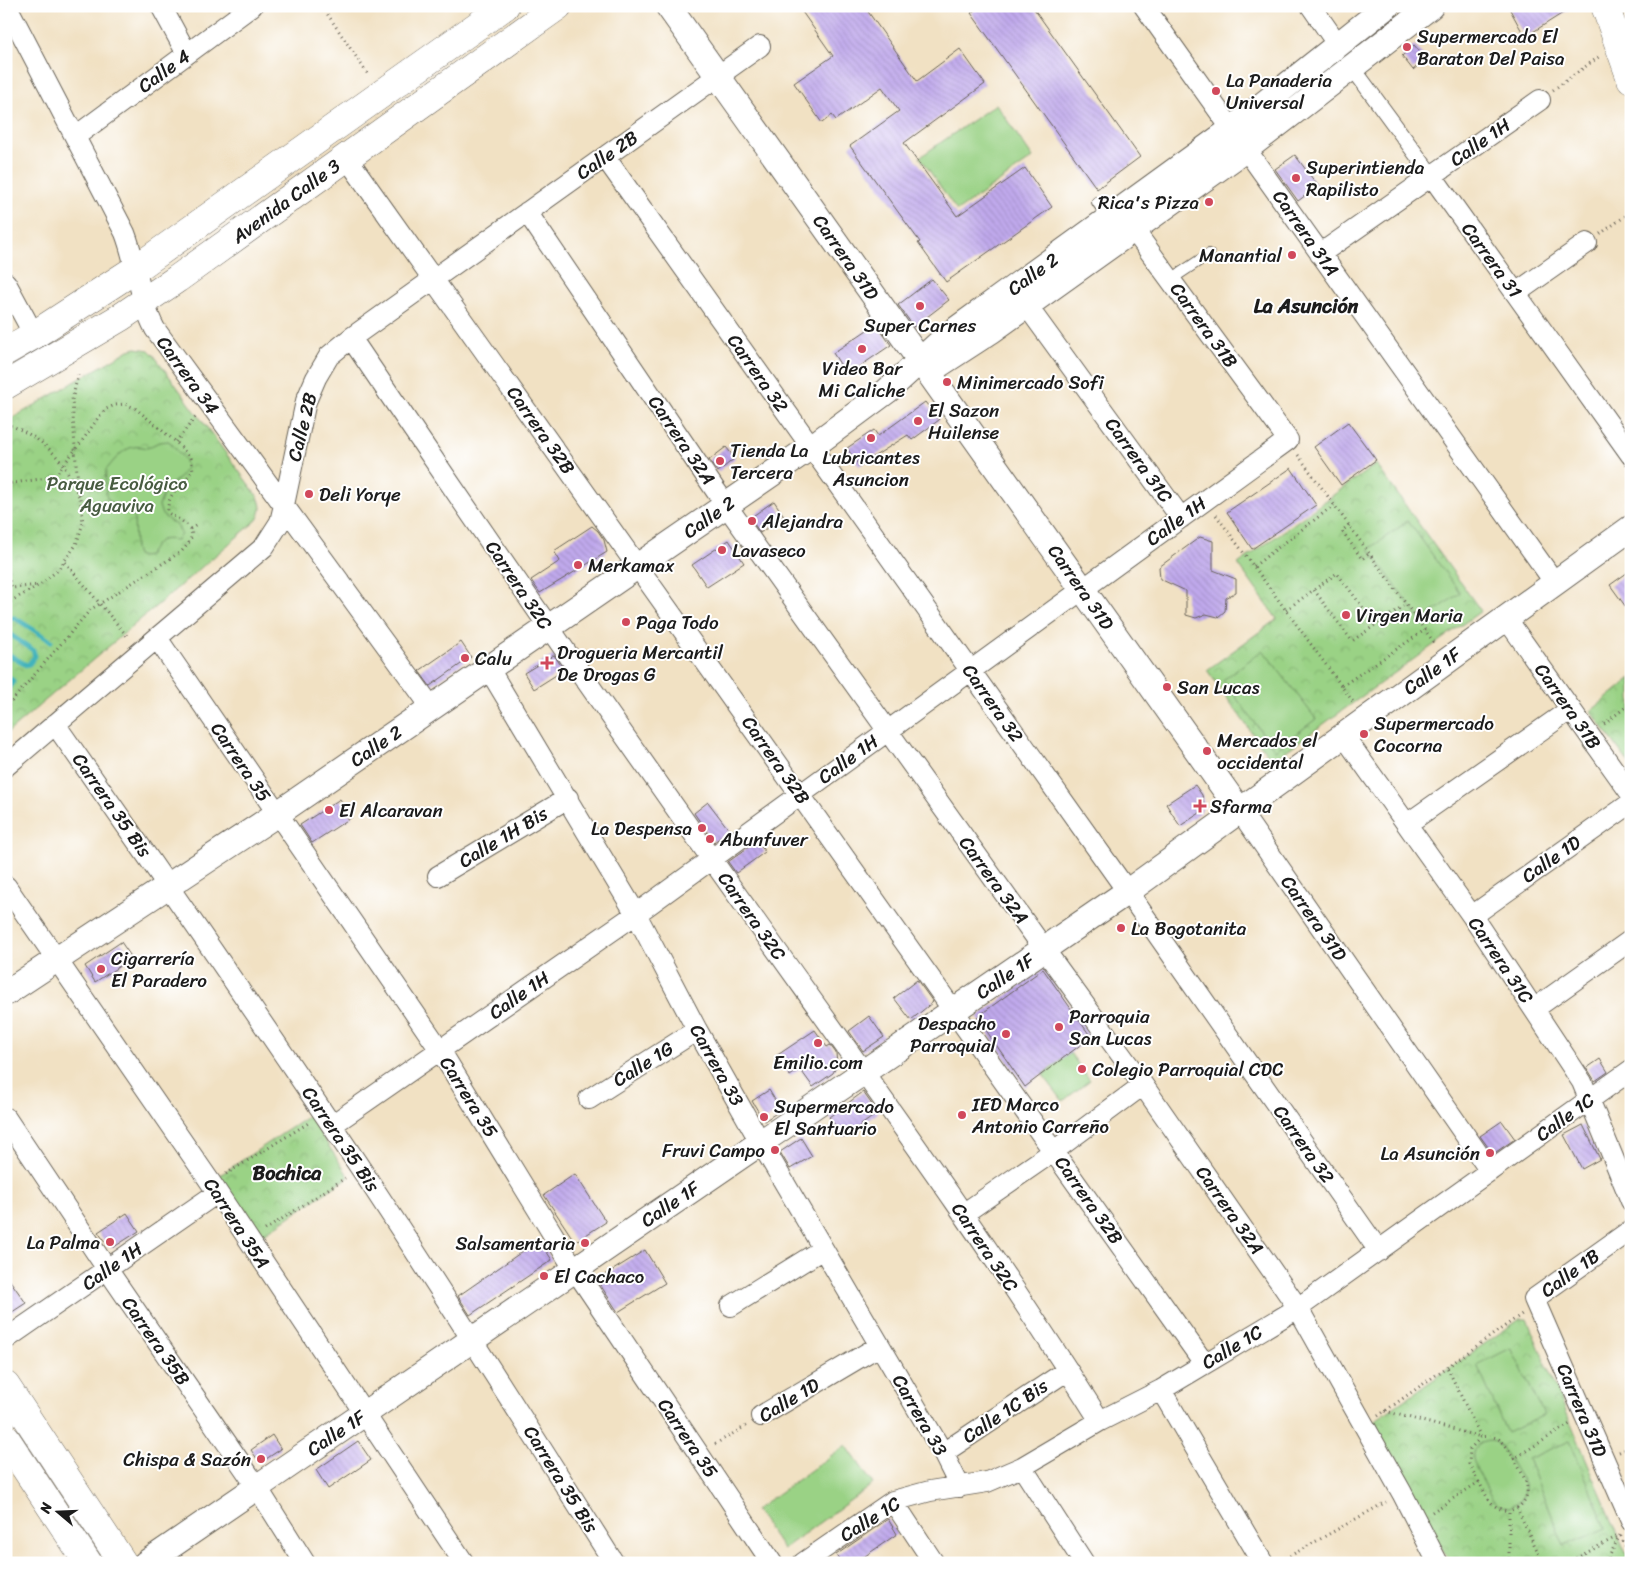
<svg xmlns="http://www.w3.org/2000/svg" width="1637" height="1569" viewBox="0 0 1637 1569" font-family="Sriracha,sans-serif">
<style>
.park{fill:url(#park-crowns);stroke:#5b7750}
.garden{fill:#9ad285;stroke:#5b7750}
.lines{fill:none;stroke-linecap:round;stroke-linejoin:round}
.stream{stroke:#43b3bc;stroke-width:5}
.building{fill:url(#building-back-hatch)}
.service-casing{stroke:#676156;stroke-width:12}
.pedestrian-casing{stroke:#676156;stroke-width:17}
.minor-casing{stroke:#676156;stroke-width:22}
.tertiary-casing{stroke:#676156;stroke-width:27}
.secondary-casing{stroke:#676156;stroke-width:29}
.trunk-casing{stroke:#676156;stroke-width:29}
.path{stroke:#676156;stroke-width:3;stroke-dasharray:1 4;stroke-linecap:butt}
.service{stroke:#fff;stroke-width:10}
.pedestrian{stroke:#fff;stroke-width:15}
.minor{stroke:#fff;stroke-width:20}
.tertiary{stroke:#fff;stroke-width:25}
.secondary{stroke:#fff;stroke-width:28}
.trunk{stroke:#fff;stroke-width:28}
.poi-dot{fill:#d1495b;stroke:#fff;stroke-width:2}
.labels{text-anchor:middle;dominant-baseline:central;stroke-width:4;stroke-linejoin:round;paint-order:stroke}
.poi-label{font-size:19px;fill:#1c1c1c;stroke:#fff;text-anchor:start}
.street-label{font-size:19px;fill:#1c1c1c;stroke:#fff}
.park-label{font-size:19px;fill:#485c41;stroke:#fff}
.neighbourhood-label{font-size:20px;font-weight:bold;fill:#1c1c1c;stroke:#fff}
</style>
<defs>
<pattern id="park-crowns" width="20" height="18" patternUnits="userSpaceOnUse" patternTransform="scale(1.25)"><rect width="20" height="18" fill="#9ad285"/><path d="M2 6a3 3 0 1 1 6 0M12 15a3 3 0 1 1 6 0" fill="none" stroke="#84b472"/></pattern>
<pattern id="building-back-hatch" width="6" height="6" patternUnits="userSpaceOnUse" patternTransform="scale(1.25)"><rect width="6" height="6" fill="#c0a9ec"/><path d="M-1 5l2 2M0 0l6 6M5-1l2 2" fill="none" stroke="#a491ca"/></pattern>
</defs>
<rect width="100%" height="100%" fill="#fff"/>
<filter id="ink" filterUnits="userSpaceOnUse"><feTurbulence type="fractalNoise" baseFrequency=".02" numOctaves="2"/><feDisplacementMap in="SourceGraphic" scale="10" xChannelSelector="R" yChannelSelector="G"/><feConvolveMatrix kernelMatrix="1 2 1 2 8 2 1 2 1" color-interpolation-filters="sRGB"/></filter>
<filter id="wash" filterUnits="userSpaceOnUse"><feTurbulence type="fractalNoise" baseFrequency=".0096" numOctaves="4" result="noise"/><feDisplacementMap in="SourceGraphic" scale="20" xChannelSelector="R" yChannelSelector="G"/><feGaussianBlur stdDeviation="1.12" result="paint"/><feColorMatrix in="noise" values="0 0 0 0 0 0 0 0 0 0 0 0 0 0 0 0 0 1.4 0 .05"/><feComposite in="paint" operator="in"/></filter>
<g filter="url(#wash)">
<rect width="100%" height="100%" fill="#f1e1c3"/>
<path class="park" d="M 136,348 L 149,350 L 153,354 L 258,497 C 262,506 262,511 257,520 L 6,734 L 6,422 L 129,350 Z
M 1376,464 L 1481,611 L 1272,761 L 1207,670 L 1277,619 L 1238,564 Z
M 1631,678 L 1631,766 L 1591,711 Z
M 309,1116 L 349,1177 L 258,1238 L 217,1177 Z
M 1520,1319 L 1527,1319 L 1630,1563 L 1450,1563 L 1374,1425 L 1377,1419 Z"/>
<path class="garden" d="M 996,104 L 1033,158 L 957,211 L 920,157 Z
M 169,441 L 185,460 L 186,468 L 178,479 L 165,489 L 159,506 L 162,515 L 178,527 L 181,534 L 177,540 C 157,538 159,540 148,556 L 142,557 L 137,555 L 135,549 L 134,515 C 107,495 104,511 106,470 C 118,456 127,442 147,448 L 159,442 Z
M 1408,521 L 1460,593 L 1421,621 L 1369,549 Z
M 1263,650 L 1316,719 L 1275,750 L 1223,680 Z
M 1070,1053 L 1090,1080 L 1063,1101 L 1043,1075 Z
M 1511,1348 L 1544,1415 L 1507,1433 L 1477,1365 Z
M 1489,1441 L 1496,1442 L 1501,1446 L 1524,1484 L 1524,1491 L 1522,1499 L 1510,1507 C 1505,1507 1499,1506 1495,1502 C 1491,1498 1488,1491 1485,1485 C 1477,1470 1460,1445 1489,1441 Z
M 1570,1441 L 1606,1528 L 1564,1546 L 1528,1459 Z
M 846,1445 L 873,1484 L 783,1549 L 755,1510 Z"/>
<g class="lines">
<path class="stream" d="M 6,623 L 11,618 L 15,618 L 51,641
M 6,632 L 33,650 L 35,656 L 29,664 L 26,665 L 6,653
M 6,675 L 13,681 L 13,683 L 6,692"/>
</g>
<g id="blocks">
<path class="building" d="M 798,6 L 864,6 L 917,81 L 960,49 L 985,84 L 904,143 L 957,216 L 1025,168 L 1052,207 L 946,282 L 918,243 L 920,242 L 850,146 L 899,111 L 882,87 L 836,120 L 832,115 L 822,123 L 794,83 L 833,56 Z
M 980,6 L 1032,6 L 1140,157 L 1097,189 L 971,13 Z
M 1508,6 L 1574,6 L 1525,37 Z
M 1414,45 L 1426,59 L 1413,70 L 1402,56 Z
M 1295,155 L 1318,186 L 1298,201 L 1275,169 Z
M 932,279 L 949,300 L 914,327 L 898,305 Z
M 876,324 L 891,345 L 847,375 L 833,353 Z
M 925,402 L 939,420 L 912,440 L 908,435 L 859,466 L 847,448 L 874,430 L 878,436 Z
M 1348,422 L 1376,460 L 1341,485 L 1314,447 Z
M 726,447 L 735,458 L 718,472 L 709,460 Z
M 1291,468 L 1316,505 L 1252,549 L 1227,512 Z
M 774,501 L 784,516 L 760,533 L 750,518 Z
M 592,526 L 598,531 L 604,540 L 607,552 L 540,593 L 531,580 L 560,561 L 554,551 Z
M 1200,537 L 1213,541 L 1213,570 L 1236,579 L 1236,592 L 1226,598 L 1225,611 L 1218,617 L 1206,614 L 1196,618 L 1186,615 L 1186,591 L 1160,579 L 1159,567 Z
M 729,540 L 744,563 L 707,587 L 692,565 Z
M 1631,570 L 1631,614 L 1610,585 Z
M 461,642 L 471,657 L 430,686 L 419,671 Z
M 554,655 L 564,670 L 534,689 L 524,673 Z
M 1195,785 L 1202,795 L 1204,805 L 1200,813 L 1180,826 L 1166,804 Z
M 340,799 L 352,817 L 312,843 L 300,825 Z
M 708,802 L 730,831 L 714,842 L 694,813 Z
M 757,841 L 765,852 L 736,873 L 728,862 Z
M 121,942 L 132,958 L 95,982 L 85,966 Z
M 1043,969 L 1091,1037 L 1025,1087 L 977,1017 Z
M 917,980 L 933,1002 L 911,1020 L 894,998 Z
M 869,1016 L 884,1037 L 863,1051 L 849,1031 Z
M 815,1030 L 827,1047 L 830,1045 L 836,1053 L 837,1065 L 833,1073 L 813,1087 L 800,1069 L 790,1076 L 776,1056 Z
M 1600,1059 L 1608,1072 L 1595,1081 L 1587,1068 Z
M 769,1090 L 781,1110 L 764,1121 L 752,1101 Z
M 863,1092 L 878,1113 L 844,1137 L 829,1117 Z
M 1502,1121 L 1515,1139 L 1493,1154 L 1480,1136 Z
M 1583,1125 L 1600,1159 L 1582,1169 L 1564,1135 Z
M 801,1138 L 812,1156 L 790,1169 L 780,1152 Z
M 575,1174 L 606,1222 L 575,1242 L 544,1195 Z
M 127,1213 L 139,1231 L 114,1247 L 108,1246 L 98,1232 Z
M 539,1240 L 552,1260 L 470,1315 L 458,1296 Z
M 645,1250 L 665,1283 L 618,1312 L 597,1280 Z
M 6,1275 L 26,1303 L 6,1316 Z
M 272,1435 L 281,1449 L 260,1463 L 251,1450 Z
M 358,1441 L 371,1460 L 328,1489 L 316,1470 Z
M 888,1519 L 897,1534 L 855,1563 L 841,1563 L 836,1555 Z"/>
</g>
</g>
<g filter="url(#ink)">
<use href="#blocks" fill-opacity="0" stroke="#676156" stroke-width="1"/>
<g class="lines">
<g class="service-casing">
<path id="service" d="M 1097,202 L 1108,218
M 1170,280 L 1209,254"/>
</g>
<g class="pedestrian-casing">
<path id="pedestrian" d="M 1352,67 L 1432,176"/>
</g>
<g class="minor-casing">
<path id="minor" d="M 7,6 L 125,233 C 137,264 139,299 155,329 L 432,708
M 161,6 L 187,54
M 1144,6 L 1555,583
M 1311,6 L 1338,45
M 76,136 L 252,6
M 605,157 L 1120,881 L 1379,1251
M 347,158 L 1204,1363
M 1432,176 L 1631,455
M 527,212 L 716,491 L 1044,949 L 1143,1085 L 1298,1308 L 1402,1493 L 1438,1563
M 1320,254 L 1540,100
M 6,283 L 34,335
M 1516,293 L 1587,243
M 1027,306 L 1181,518
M 351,338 C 472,517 595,695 720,871 C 849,1053 982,1232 1100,1421
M 1506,618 L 1631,794
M 157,638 L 440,1050 L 568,1259 L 772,1563
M 489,669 L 636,914 L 697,1030 L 754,1131 L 943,1453 L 960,1487
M 55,724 C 158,871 260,1018 359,1166 C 446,1297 530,1430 614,1563
M 1344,736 L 1472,916 L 1582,1082 L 1631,1201
M 6,766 L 264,547 L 280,522 L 284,505 L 306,401 L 316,378 L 329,356 L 351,338 L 760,46
M 1240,811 L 1490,1171
M 1407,824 L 1571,709
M 438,876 L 568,798
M 6,886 L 211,1183 L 464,1563
M 1472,916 L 1631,803
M 1534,1009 L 1631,940
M 589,1099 L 697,1030
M 6,1118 L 107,1269 L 257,1487 L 305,1563
M 332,1125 L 636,914 L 1288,440 L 1125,218
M 963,1214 L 1054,1151 L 1143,1085
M 1631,1230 L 1534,1299 L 1631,1521
M 731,1306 L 823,1249
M 6,1339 L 217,1193
M 1161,1390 L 1263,1563
M 761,1416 L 879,1346
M 943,1453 L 1068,1370
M 1022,1467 L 1084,1563
M 893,1501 L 934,1563
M 803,1563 L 893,1501 L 930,1491 L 987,1482 L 1022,1467 L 1100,1421 L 1161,1390 L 1298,1308 L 1631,1070"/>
</g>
<g class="tertiary-casing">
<path id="tertiary" d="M 668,6 L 1240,811
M 928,372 L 991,331 L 1246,149 L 1431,6
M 6,993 L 277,814 L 821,440 L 887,391 L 947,336 L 1232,129 L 1387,6
M 146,1563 L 1127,892 L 1631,528"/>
</g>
<g class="secondary-casing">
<path id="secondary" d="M 6,351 L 34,335 L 137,268 L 505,6
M 6,385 L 121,317 L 177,279 L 558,6
M 6,1386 L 123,1563
M 6,1439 L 88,1563"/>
</g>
<g class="trunk-casing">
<path id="trunk" d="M 1605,6 L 1631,79"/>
</g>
<path class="path" d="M 322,6 L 369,76
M 1553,90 L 1600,56
M 1600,234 L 1631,212
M 6,424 C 28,431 52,447 65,468 C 71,477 75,489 80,499
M 176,442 L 197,415
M 1298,455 L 1435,644
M 6,484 L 54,477 L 85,437 L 98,418 L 106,409 L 115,405 L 125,404 L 135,408 L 176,442 L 191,458 L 193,470 C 182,486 166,493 168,513 C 187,524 202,530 182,551 L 90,610 L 6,708
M 1216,515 L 1354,703
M 1349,525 L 1342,531 L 1362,559 L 1370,553
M 190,529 L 197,525
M 65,562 L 127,636
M 1254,566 L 1334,505
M 6,578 L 8,578 L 12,588 L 39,585
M 1314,590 L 1352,641 L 1406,604
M 6,604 L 41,584 L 58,570 L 76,545 L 83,523 L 76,463 L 72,400 L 78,375
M 1286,610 L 1337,573 L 1376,625
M 1342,686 L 1425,630
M 1604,724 L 1631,703
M 226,1174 L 310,1122
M 265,1230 L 345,1178
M 1385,1411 L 1481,1437 L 1447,1367
M 1378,1416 L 1522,1314
M 715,1444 L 746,1426
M 1619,1452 L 1631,1447
M 1513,1459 L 1570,1424
M 1479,1482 L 1469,1464 L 1470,1449 L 1481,1437 C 1487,1436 1495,1436 1500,1440 C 1508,1446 1527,1479 1527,1488 C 1528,1497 1523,1504 1517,1508
M 1432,1512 L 1479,1482 C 1487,1497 1491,1509 1509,1511
M 1621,1536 L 1631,1560
M 1281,1561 L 1386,1502
M 1509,1563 L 1509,1511 L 1517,1508 L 1543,1563
M 1567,1563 L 1620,1535 L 1606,1563"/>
<use href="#service" class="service"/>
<use href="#pedestrian" class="pedestrian"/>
<use href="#minor" class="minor"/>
<use href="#tertiary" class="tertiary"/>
<use href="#secondary" class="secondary"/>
<use href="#trunk" class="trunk"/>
</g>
</g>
<g class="poi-dot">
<circle cx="1407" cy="47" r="5"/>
<circle cx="1216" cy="91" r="5"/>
<circle cx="1296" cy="178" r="5"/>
<circle cx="1209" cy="202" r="5"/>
<circle cx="1292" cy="255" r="5"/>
<circle cx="920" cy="306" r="5"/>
<circle cx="862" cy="349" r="5"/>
<circle cx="947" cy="382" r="5"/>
<circle cx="918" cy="421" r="5"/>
<circle cx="871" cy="438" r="5"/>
<circle cx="720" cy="461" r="5"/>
<circle cx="309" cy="494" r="5"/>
<circle cx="752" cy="521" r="5"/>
<circle cx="722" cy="550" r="5"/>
<circle cx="578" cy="565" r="5"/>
<circle cx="1346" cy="615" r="5"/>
<circle cx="626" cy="622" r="5"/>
<circle cx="465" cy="658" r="5"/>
<path d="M544.5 655.5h5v5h5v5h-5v5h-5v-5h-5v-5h5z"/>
<circle cx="1167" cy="687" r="5"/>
<circle cx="1364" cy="734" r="5"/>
<circle cx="1207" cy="751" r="5"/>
<path d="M1197.5 798.5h5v5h5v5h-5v5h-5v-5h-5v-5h5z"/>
<circle cx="329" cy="810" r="5"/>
<circle cx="702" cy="828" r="5"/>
<circle cx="710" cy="839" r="5"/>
<circle cx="1121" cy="928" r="5"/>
<circle cx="101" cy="969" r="5"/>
<circle cx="1059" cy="1027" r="5"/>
<circle cx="1006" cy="1034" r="5"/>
<circle cx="818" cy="1043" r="5"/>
<circle cx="1082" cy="1069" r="5"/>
<circle cx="962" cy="1115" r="5"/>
<circle cx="764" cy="1117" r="5"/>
<circle cx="775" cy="1150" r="5"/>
<circle cx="1490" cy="1153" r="5"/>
<circle cx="110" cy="1242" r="5"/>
<circle cx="585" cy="1243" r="5"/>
<circle cx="544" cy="1276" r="5"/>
<circle cx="261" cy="1459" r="5"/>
</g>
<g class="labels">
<g class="poi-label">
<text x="1417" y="36">Supermercado El<tspan x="1417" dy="22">Baraton Del Paisa</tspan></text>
<text x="1226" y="80">La Panaderia<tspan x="1226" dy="22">Universal</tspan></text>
<text x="1306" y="167">Superintienda<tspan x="1306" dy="22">Rapilisto</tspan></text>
<text x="1199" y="202" text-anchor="end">Rica's Pizza</text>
<text x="1282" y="255" text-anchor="end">Manantial</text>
<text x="920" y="325" text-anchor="middle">Super Carnes</text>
<text x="862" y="368" text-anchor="middle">Video Bar<tspan x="862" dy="22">Mi Caliche</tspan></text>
<text x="957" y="382">Minimercado Sofi</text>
<text x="928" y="410">El Sazon<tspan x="928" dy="22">Huilense</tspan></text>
<text x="730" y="450">Tienda La<tspan x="730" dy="22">Tercera</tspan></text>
<text x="871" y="457" text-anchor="middle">Lubricantes<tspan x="871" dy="22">Asuncion</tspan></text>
<text x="319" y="494">Deli Yorye</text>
<text x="762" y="521">Alejandra</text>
<text x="732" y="550">Lavaseco</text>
<text x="588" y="565">Merkamax</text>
<text x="1356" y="615">Virgen Maria</text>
<text x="636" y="622">Paga Todo</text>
<text x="557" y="652">Drogueria Mercantil<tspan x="557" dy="22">De Drogas G</tspan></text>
<text x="475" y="658">Calu</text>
<text x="1177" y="687">San Lucas</text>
<text x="1374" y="723">Supermercado<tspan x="1374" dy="22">Cocorna</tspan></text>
<text x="1217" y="740">Mercados el<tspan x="1217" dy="22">occidental</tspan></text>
<text x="1210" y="806">Sfarma</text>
<text x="339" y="810">El Alcaravan</text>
<text x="692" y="828" text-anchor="end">La Despensa</text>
<text x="720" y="839">Abunfuver</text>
<text x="1131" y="928">La Bogotanita</text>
<text x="111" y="958">Cigarrería<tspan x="111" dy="22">El Paradero</tspan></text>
<text x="1069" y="1016">Parroquia<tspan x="1069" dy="22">San Lucas</tspan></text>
<text x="996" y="1023" text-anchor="end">Despacho<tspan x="996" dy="22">Parroquial</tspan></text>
<text x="818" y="1062" text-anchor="middle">Emilio.com</text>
<text x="1092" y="1069">Colegio Parroquial CDC</text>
<text x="972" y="1104">IED Marco<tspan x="972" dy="22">Antonio Carreño</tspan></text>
<text x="774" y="1106">Supermercado<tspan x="774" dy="22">El Santuario</tspan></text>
<text x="765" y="1150" text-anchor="end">Fruvi Campo</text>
<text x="1480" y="1153" text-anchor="end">La Asunción</text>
<text x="100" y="1242" text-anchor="end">La Palma</text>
<text x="575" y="1243" text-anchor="end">Salsamentaria</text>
<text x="554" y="1276">El Cachaco</text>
<text x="251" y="1459" text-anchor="end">Chispa &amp; Sazón</text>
</g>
<g class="street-label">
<text transform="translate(164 71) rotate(-36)">Calle 4</text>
<text transform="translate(1480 142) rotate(-35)">Calle 1H</text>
<text transform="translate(607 155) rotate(-35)">Calle 2B</text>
<text transform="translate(286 201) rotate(-36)">Avenida Calle 3</text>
<text transform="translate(1306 233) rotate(55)">Carrera 31A</text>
<text transform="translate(846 257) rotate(55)">Carrera 31D</text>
<text transform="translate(1492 260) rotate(54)">Carrera 31</text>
<text transform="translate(1033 274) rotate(-36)">Calle 2</text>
<text transform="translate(1204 325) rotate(54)">Carrera 31B</text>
<text transform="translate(758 373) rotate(55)">Carrera 32</text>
<text transform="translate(188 375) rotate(54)">Carrera 34</text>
<text transform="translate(302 427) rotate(-76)">Calle 2B</text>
<text transform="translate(541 430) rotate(55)">Carrera 32B</text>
<text transform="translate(682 440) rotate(56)">Carrera 32A</text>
<text transform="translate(1139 460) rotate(54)">Carrera 31C</text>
<text transform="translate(709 517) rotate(-35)">Calle 2</text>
<text transform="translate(1176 521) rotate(-36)">Calle 1H</text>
<text transform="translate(519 585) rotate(56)">Carrera 32C</text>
<text transform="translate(1081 587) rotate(55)">Carrera 31D</text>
<text transform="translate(1432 671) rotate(-36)">Calle 1F</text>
<text transform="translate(993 703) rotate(55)">Carrera 32</text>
<text transform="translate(1568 706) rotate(55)">Carrera 31B</text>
<text transform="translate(376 746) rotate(-34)">Calle 2</text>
<text transform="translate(848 759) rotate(-36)">Calle 1H</text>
<text transform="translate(776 760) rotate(55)">Carrera 32B</text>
<text transform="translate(241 762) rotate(56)">Carrera 35</text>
<text transform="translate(112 805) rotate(55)">Carrera 35 Bis</text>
<text transform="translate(503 837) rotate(-31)">Calle 1H Bis</text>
<text transform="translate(1551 859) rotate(-35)">Calle 1D</text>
<text transform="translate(994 880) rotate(54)">Carrera 32A</text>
<text transform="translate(752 916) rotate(55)">Carrera 32C</text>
<text transform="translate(1314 918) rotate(55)">Carrera 31D</text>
<text transform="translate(1501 960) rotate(56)">Carrera 31C</text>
<text transform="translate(1005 976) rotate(-34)">Calle 1F</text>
<text transform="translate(519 995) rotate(-35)">Calle 1H</text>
<text transform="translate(643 1064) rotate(-32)">Calle 1G</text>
<text transform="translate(717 1065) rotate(61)">Carrera 33</text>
<text transform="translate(469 1097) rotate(58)">Carrera 35</text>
<text transform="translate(1565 1117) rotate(-36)">Calle 1C</text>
<text transform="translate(341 1139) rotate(56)">Carrera 35 Bis</text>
<text transform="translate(1304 1144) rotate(55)">Carrera 32</text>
<text transform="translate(1089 1200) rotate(55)">Carrera 32B</text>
<text transform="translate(670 1204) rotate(-34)">Calle 1F</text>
<text transform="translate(1230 1210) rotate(55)">Carrera 32A</text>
<text transform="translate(237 1223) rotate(57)">Carrera 35A</text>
<text transform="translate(985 1247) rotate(56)">Carrera 32C</text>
<text transform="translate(112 1266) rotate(-35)">Calle 1H</text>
<text transform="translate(1570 1273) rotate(-36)">Calle 1B</text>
<text transform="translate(156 1341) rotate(55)">Carrera 35B</text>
<text transform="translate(1232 1347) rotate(-31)">Calle 1C</text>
<text transform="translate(789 1400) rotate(-31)">Calle 1D</text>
<text transform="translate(1582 1410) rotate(67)">Carrera 31D</text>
<text transform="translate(1005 1411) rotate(-34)">Calle 1C Bis</text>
<text transform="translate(920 1415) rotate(60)">Carrera 33</text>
<text transform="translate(336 1433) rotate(-34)">Calle 1F</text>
<text transform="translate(688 1438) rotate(56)">Carrera 35</text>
<text transform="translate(561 1479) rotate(58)">Carrera 35 Bis</text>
<text transform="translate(870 1519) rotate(-32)">Calle 1C</text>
</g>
<g class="park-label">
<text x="117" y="483">Parque Ecológico<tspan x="117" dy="22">Aguaviva</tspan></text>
</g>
<g class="neighbourhood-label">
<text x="1306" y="306">La Asunción</text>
<text x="287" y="1173">Bochica</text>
</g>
</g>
<rect width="1637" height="1569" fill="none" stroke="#fff" stroke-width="25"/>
<g transform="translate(58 1512) rotate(289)" stroke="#ffffff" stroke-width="4" paint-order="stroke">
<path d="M0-4L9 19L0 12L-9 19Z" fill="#1c1c1c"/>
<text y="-8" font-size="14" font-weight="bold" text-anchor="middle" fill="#1c1c1c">N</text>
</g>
</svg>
